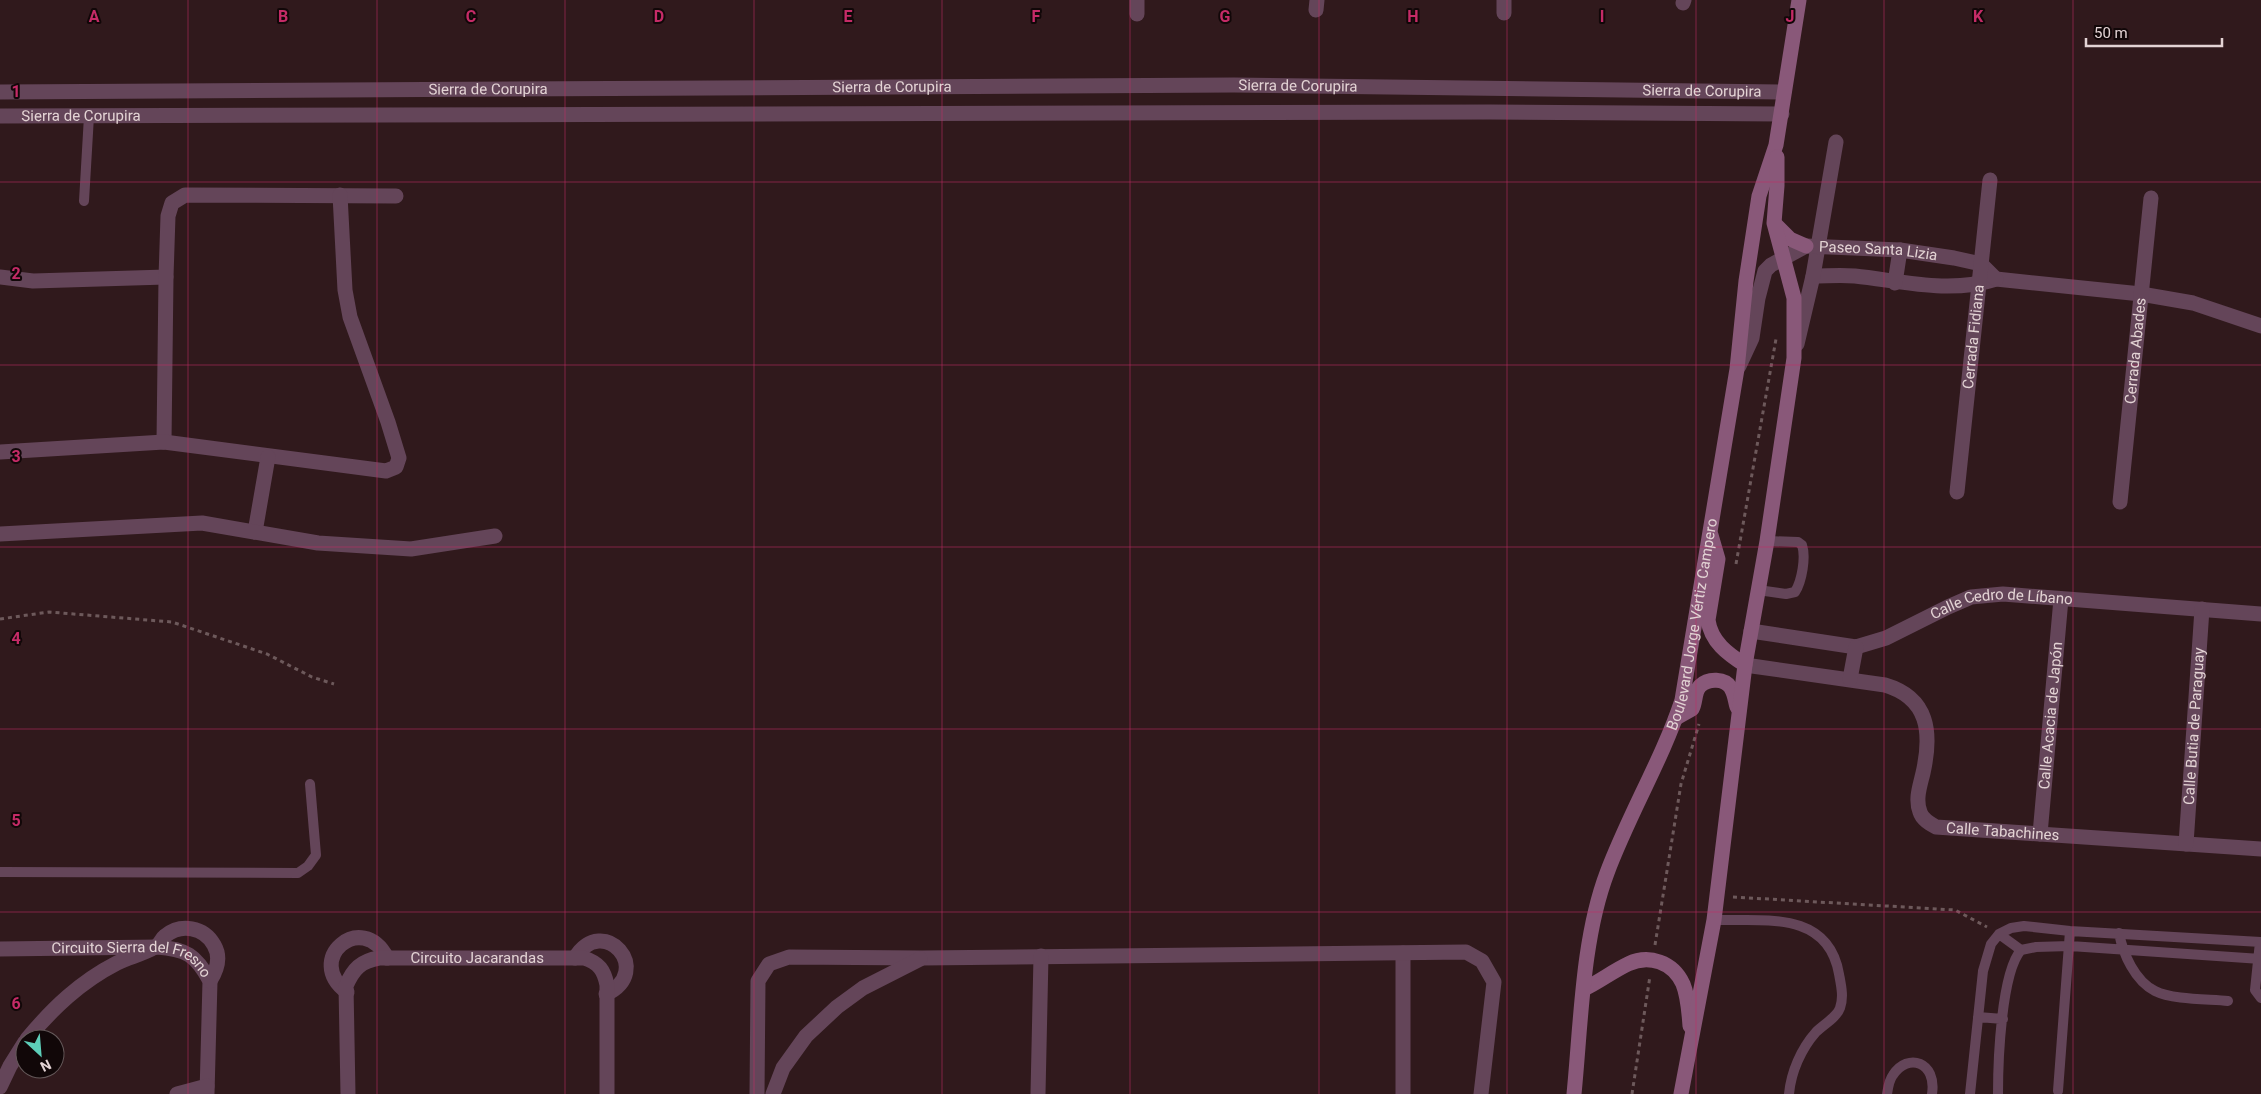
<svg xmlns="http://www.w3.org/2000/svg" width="2261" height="1094" viewBox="0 0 2261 1094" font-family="Roboto,sans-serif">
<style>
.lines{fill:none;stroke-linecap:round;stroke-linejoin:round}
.path{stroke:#6d595b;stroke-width:3;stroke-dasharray:4 4;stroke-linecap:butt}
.service{stroke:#644559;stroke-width:10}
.minor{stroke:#644559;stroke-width:15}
.tertiary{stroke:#644559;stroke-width:15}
.secondary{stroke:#895879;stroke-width:15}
.grid{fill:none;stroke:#c52b67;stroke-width:1;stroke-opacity:0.55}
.labels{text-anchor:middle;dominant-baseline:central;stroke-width:4;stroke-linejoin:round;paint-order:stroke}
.street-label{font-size:15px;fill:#e3d3d4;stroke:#110708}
.grid-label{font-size:16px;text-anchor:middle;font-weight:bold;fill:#c52b67;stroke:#110708;stroke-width:4;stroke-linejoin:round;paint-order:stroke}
</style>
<rect width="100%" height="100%" fill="#30191c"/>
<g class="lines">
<path class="path" d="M 1736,564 L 1776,339
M 0,619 L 49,612 L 172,622 L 267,654 L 312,677 L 334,684
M 1733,897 L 1955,910 L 1987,927
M 1655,945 L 1681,784 L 1699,724
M 1632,1094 L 1650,976"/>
<path class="service" d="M 84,201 L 89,116
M 1758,590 L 1786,594 L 1795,592 C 1802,581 1806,557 1802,545 L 1798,542 L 1767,541
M 0,872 L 298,873 L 308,866 L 316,855 L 310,784
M 1714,920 C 1763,921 1828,910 1839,974 C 1841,985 1844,997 1840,1008 C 1837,1017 1823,1025 1816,1032 C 1801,1049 1791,1072 1789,1094
M 2119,933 C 2123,954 2135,981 2155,991 C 2173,1000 2208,999 2228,1001
M 1999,934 L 2021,950
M 2260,942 L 2255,990 L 2261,998
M 1978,1017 L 2003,1019
M 2058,1091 L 2070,931
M 1887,1094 C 1888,1088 1889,1080 1893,1075 C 1908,1052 1937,1062 1932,1094
M 1970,1094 L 1983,971 L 1991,944 L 1999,934 L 2011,928 L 2024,926 L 2070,931 L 2261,942
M 1998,1094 C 1998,1062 2001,973 2021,950 L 2036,947 L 2070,946 L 2261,959"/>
<g class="minor">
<path d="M 1683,3 L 1684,0"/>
<path d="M 1316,10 L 1317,0"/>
<path d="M 1504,13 L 1504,0"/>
<path d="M 1137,14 L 1137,0"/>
<path d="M 1813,276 C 1827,276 1841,275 1855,276 C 1902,281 1950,294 1996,279 L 2141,294 L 2193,303 L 2261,326"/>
<path d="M 0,277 L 33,281 L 166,277"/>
<path d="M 1895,283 L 1900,250"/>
<path d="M 1797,344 L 1813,276 L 1836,142"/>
<path id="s1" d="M 1739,366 L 1752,338 L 1758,298 L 1765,271 L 1771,265 L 1806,246 L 1900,250 L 1954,258 L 1981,264 L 1996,279"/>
<path d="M 164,442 L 166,277 L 168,216 L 172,203 L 185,195 L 396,196"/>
<path d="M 0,452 L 164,442 L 386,471 L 396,467 L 399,458 L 388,422 L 350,317 L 345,290 L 340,195"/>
<path id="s2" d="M 1957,492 L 1990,180"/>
<path id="s3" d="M 2120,502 L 2151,198"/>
<path d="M 255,532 L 268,457"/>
<path d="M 0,534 L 202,523 L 318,543 L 411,549 L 495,536"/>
<path id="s4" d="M 1751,631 L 1856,647 L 1886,638 L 1948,607 L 1971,597 L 2003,594 L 2261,614"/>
<path id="s5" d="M 1745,665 L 1885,685 C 1929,698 1932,733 1923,773 C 1920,786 1915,799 1920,812 C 1922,819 1929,823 1936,827 L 2261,849"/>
<path d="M 1850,679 L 1856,647"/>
<path id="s6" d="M 2040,834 L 2061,599"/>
<path id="s7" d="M 2186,844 L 2202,609"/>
<path id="s8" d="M 0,949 L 157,947 C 186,949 196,955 210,981 L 207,1094"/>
<path d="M 1403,953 L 1403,1094"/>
<path d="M 575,958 C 603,912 655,971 606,994"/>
<path d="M 347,992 C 303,960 362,909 387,958"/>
<path d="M 27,1039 C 53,1008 80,982 117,963 C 129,957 144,954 155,947 C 160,945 161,939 165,936 C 181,923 204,927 214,945 C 221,957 217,970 210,981"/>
<path d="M 0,1087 L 10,1066 L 25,1042"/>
<path d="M 177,1094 L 207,1086"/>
<path id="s9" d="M 348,1094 L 346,986 C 353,969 361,961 379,958 L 584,958 C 599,963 604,970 607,985 L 607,1094"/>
<path d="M 757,1094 L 758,981 L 769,964 L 789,957 L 922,958 L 1466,952 L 1482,961 L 1494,982 L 1481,1094"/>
<path d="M 773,1094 L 783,1068 L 806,1036 L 837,1007 L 863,988 L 920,959"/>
<path d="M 1038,1094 L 1041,956"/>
</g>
<g class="tertiary">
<path id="s10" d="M 0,92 L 1234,85 L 1784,92"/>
<path id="s11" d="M 0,116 L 1490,112 L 1782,114"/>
</g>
<g class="secondary">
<path d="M 1775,224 L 1790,239 L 1806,246"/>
<path d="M 1711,535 L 1718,559 L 1708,620 C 1711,642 1728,654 1745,665"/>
<path d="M 1676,718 L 1692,709 C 1696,702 1694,692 1700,686 C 1708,678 1725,678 1731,688 C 1735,694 1735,701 1737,707"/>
<path d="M 1584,989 C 1599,982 1613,971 1628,964 C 1649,954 1673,962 1683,984 C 1688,996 1689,1012 1690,1026"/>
<path id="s12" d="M 1574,1094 C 1581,1024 1582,939 1607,873 C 1629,814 1662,760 1682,700 L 1737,369 L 1746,281 L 1759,196 L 1776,145 L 1799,0"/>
<path d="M 1681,1094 L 1714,920 L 1745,665 L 1767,541 L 1794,358 L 1794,298 L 1774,223 L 1777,186 L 1777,157"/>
</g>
</g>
<path class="grid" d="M 188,0 L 188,1094M 377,0 L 377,1094M 565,0 L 565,1094M 754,0 L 754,1094M 942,0 L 942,1094M 1130,0 L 1130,1094M 1319,0 L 1319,1094M 1507,0 L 1507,1094M 1696,0 L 1696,1094M 1884,0 L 1884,1094M 2073,0 L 2073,1094M 0,182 L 2261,182M 0,365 L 2261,365M 0,547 L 2261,547M 0,729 L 2261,729M 0,912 L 2261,912"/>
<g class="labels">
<g class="street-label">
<text stroke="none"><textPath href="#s10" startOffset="1298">Sierra de Corupira</textPath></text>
<text stroke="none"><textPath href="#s10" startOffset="892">Sierra de Corupira</textPath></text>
<text stroke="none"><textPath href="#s10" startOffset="488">Sierra de Corupira</textPath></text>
<text stroke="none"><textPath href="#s10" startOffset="1702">Sierra de Corupira</textPath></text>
<text stroke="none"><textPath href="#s11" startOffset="81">Sierra de Corupira</textPath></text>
<text stroke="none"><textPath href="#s1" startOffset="220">Paseo Santa Lizia</textPath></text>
<text stroke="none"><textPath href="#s2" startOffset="156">Cerrada Fidiana</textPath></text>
<text stroke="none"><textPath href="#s3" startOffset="152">Cerrada Abades</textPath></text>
<text stroke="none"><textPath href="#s4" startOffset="261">Calle Cedro de Líbano</textPath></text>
<text stroke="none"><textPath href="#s12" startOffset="489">Boulevard Jorge Vértiz Campero</textPath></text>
<text stroke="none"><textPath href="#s6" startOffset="119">Calle Acacia de Japón</textPath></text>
<text stroke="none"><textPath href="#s7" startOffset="118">Calle Butia de Paraguay</textPath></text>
<text stroke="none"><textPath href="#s5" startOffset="379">Calle Tabachines</textPath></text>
<text stroke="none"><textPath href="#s9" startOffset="252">Circuito Jacarandas</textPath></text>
<text stroke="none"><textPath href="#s8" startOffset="135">Circuito Sierra del Fresno</textPath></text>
</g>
</g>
<g class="grid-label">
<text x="94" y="22">A</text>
<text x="283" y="22">B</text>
<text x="471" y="22">C</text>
<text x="659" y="22">D</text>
<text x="848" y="22">E</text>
<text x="1036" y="22">F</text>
<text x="1225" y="22">G</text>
<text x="1413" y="22">H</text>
<text x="1602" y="22">I</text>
<text x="1790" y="22">J</text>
<text x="1978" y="22">K</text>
<text x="16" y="97">1</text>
<text x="16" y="279">2</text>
<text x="16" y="462">3</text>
<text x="16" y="644">4</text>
<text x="16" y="826">5</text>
<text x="16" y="1009">6</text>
</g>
<g transform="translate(40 1054) rotate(154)"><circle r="24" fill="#110708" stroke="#65595a"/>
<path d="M0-4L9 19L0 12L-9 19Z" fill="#5dceb9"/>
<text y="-8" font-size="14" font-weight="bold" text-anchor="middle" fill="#e3d3d4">N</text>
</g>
<path d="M2086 38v8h136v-8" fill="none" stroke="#e3d3d4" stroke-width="2.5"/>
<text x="2094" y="38" font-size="15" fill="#e3d3d4" stroke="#110708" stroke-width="4" paint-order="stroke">50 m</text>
</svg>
